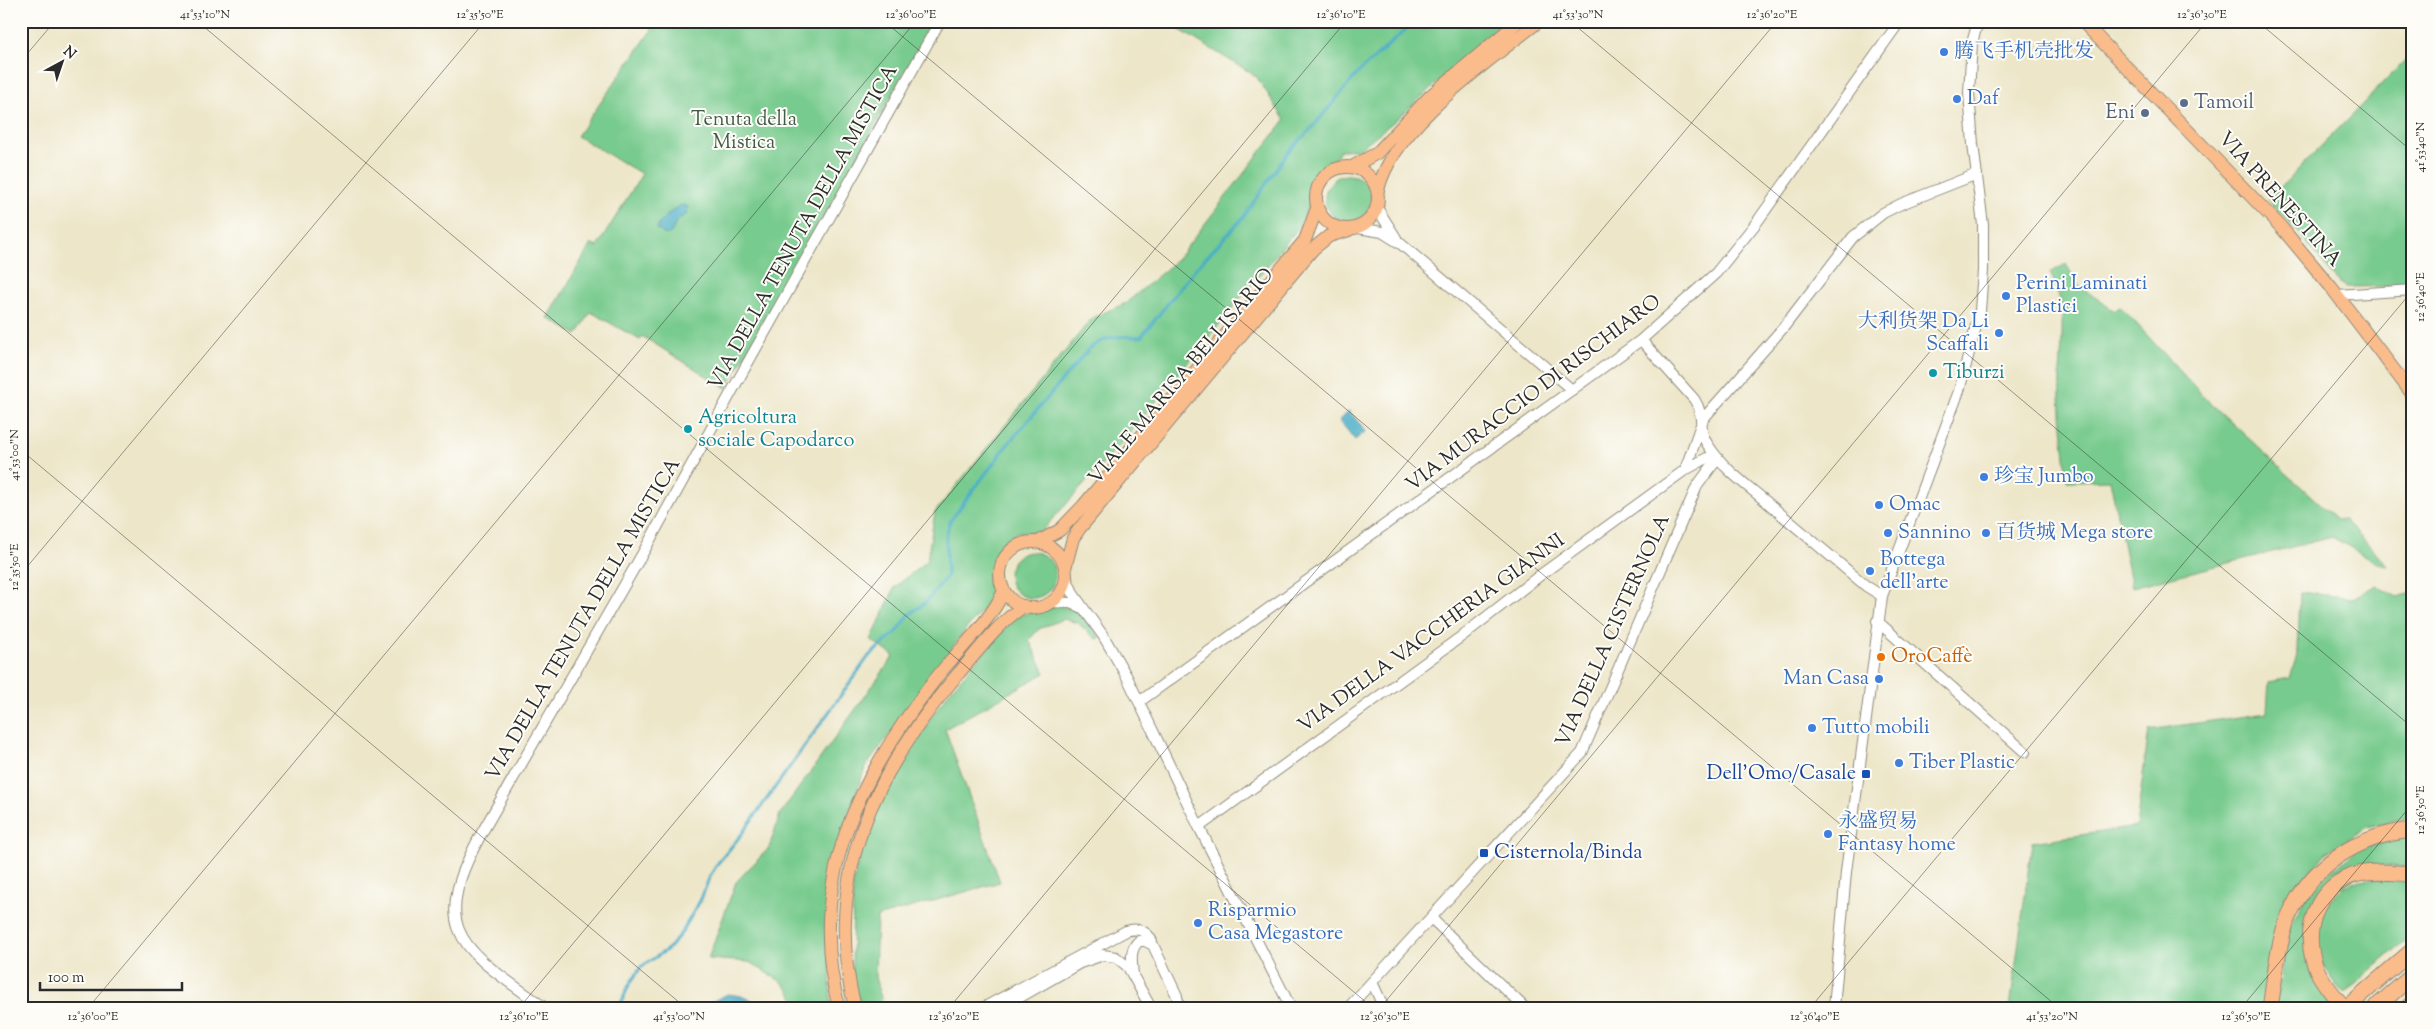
<svg xmlns="http://www.w3.org/2000/svg" width="2434" height="1029" viewBox="0 0 2434 1029" font-family="'Sorts Mill Goudy','Noto Serif SC',serif">
<style>
.green{fill:#78cb8e;stroke:#527b5c}
.water{fill:#48adc7;stroke:#3a6c79}
.lines{fill:none;stroke-linecap:round;stroke-linejoin:round}
.stream{stroke:#48adc7;stroke-width:3}
.minor-casing{stroke:#8c887a;stroke-width:12}
.major-casing{stroke:#8c887a;stroke-width:14}
.highway-casing{stroke:#8c887a;stroke-width:17}
.minor{stroke:#fff;stroke-width:10}
.major{stroke:#fabc8b;stroke-width:12}
.highway{stroke:#fabc8b;stroke-width:15}
.ticks{fill:none;stroke:#2b2b2b;stroke-width:1;stroke-opacity:0.45}
.shop-dot{fill:#3f7fe0;stroke:#fdfcf7;stroke-width:2}
.service-dot{fill:#5c6f8a;stroke:#fdfcf7;stroke-width:2}
.culture-dot{fill:#0f9aa8;stroke:#fdfcf7;stroke-width:2}
.food-dot{fill:#e8710a;stroke:#fdfcf7;stroke-width:2}
.transit-dot{fill:#1a4fb4;stroke:#fdfcf7;stroke-width:2}
.labels{text-anchor:middle;dominant-baseline:central;stroke-width:4;stroke-linejoin:round;paint-order:stroke}
.shop-label{font-size:20px;fill:#366cbe;stroke:#fdfcf7;text-anchor:start}
.service-label{font-size:20px;fill:#4e5e75;stroke:#fdfcf7;text-anchor:start}
.park-label{font-size:20px;fill:#425b49;stroke:#fdfcf7}
.street-label{font-size:20px;fill:#2b2b2b;stroke:#fdfcf7}
.culture-label{font-size:20px;fill:#0d838f;stroke:#fdfcf7;text-anchor:start}
.food-label{font-size:20px;fill:#c56008;stroke:#fdfcf7;text-anchor:start}
.transit-label{font-size:20px;fill:#164399;stroke:#fdfcf7;text-anchor:end}
.neatline{fill:none;stroke:#2b2b2b;stroke-width:2}
.ticks-label{font-size:12px;text-anchor:middle;fill:#2b2b2b}
</style>
<rect width="100%" height="100%" fill="#fdfcf7"/>
<filter id="ink" filterUnits="userSpaceOnUse"><feTurbulence type="fractalNoise" baseFrequency=".02" numOctaves="2"/><feDisplacementMap in="SourceGraphic" scale="10" xChannelSelector="R" yChannelSelector="G"/><feConvolveMatrix kernelMatrix="1 2 1 2 8 2 1 2 1" color-interpolation-filters="sRGB"/></filter>
<filter id="wash" filterUnits="userSpaceOnUse"><feTurbulence type="fractalNoise" baseFrequency=".0096" numOctaves="4" result="noise"/><feDisplacementMap in="SourceGraphic" scale="20" xChannelSelector="R" yChannelSelector="G"/><feGaussianBlur stdDeviation="1.12" result="paint"/><feColorMatrix in="noise" values="0 0 0 0 0 0 0 0 0 0 0 0 0 0 0 0 0 1.4 0 .05"/><feComposite in="paint" operator="in"/></filter>
<g filter="url(#wash)">
<rect width="100%" height="100%" fill="#ede6c9"/>
<path class="green" d="M 658,21 L 933,21 L 782,293 L 726,388 L 642,336 L 640,340 L 591,312 L 577,335 L 548,318 L 591,244 L 597,247 L 642,174 L 577,136 Z
M 1165,21 L 1507,21 L 1397,119 L 1359,149 L 1340,150 L 1312,197 L 1299,227 L 1120,445 L 1040,533 L 1016,532 L 995,558 L 999,592 L 965,630 L 865,768 L 828,874 L 831,1008 L 802,1008 L 782,982 L 749,962 L 708,959 L 736,882 L 769,848 L 780,814 L 894,656 L 871,640 L 895,587 L 927,561 L 935,512 L 1092,318 L 1126,303 L 1177,260 L 1285,120 L 1256,76 Z
M 2413,53 L 2413,286 L 2347,287 L 2338,282 L 2298,232 L 2268,200 Z
M1325 198a23 23 0 1 1 46 0a23 23 0 1 1-46 0Z
M 2066,264 L 2078,285 L 2113,310 L 2120,306 L 2206,399 L 2337,520 L 2343,519 L 2388,565 L 2378,563 L 2332,537 L 2132,587 L 2110,480 L 2067,481 C 2065,452 2061,424 2060,396 C 2058,356 2071,310 2050,273 Z
M1009 575a23 23 0 1 1 46 0a23 23 0 1 1-46 0Z
M 2376,585 L 2397,597 L 2413,593 L 2413,818 L 2401,819 L 2367,827 L 2326,853 L 2291,895 L 2280,917 L 2263,1008 L 2010,1008 L 2032,842 L 2136,827 L 2149,730 L 2267,713 L 2269,682 L 2290,678 L 2298,651 L 2300,592 L 2353,598 Z
M 1058,606 C 1081,610 1087,620 1100,638 L 1096,639 L 1078,623 L 1063,619 L 1039,629 L 1029,640 L 1045,673 L 945,729 L 1000,882 L 877,917 L 875,977 L 884,1008 L 862,1008 L 854,989 L 852,966 L 853,884 L 862,845 L 894,770 L 949,692 L 1016,616 Z
M 2413,835 L 2413,868 L 2378,865 L 2315,901 L 2314,980 L 2331,1005 L 2328,1008 L 2275,1008 L 2290,927 L 2303,901 L 2320,880 L 2359,849 Z
M 2371,879 L 2413,882 L 2413,934 L 2344,994 C 2318,967 2304,932 2331,899 C 2335,895 2339,888 2345,886 C 2353,882 2362,881 2371,879 Z"/>
<path class="water" d="M 683,205 L 688,207 L 687,214 L 677,220 L 671,233 L 665,235 L 657,229 C 658,222 677,205 683,205 Z
M 1349,411 L 1366,431 L 1355,440 L 1339,420 Z
M 728,994 L 747,997 L 764,1008 L 698,1008 Z"/>
<g class="lines">
<path class="stream" d="M 619,1008 L 629,985 L 641,967 L 668,949 L 682,932 L 701,899 L 710,876 L 718,863 L 741,835 L 869,656 L 898,631 L 909,615 L 926,602 L 947,576 L 946,536 L 950,521 L 1008,444 L 1089,349 C 1106,335 1120,336 1141,337 L 1197,267 L 1242,219 L 1288,152 L 1311,129 L 1359,72 L 1415,21"/>
</g>
</g>
<g filter="url(#ink)">
<g class="lines">
<g class="minor-casing">
<path id="minor" d="M 1377,208 L 1396,238
M 1358,228 L 1382,232 L 1401,244 L 1572,390
M 2337,295 L 2413,290
M 1641,340 L 1694,399 C 1706,417 1697,430 1708,445 C 1723,469 1748,486 1769,504 C 1801,531 1834,559 1866,586 L 1882,596
M 1685,470 L 1703,419 L 1783,328 L 1853,237 L 1883,213 L 1901,204 L 1977,174
M 1066,577 L 1074,595 L 1104,637 L 1127,677 L 1199,827 L 1291,1008
M 1052,602 L 1070,603 L 1082,608
M 1877,621 L 2025,752
M 1139,702 L 1641,340 L 1716,273 L 1757,222 L 1900,21
M 1199,827 L 1462,636 L 1543,573 L 1685,470 L 1707,458 L 1718,458
M 1431,918 L 1525,1008
M 1133,974 C 1132,963 1129,949 1139,941 L 1145,941 L 1153,945 L 1177,996 L 1179,1008
M 1372,982 L 1384,1008
M 545,1008 C 462,948 425,933 484,829 L 644,551 L 737,382 L 940,21
M 983,1008 L 1126,931 C 1139,927 1150,932 1153,945
M 1001,1008 L 1080,963 L 1103,955 L 1116,957 L 1128,967 L 1151,1008
M 1348,1008 L 1582,753 L 1697,486 L 1718,458
M 1834,1008 L 1846,872 L 1882,596 L 1959,391 L 1980,311 L 1983,270 L 1983,225 L 1973,144 L 1969,93 L 1972,43 L 1978,21"/>
</g>
<g class="major-casing">
<path id="major" d="M 2082,21 L 2281,227 L 2331,287 L 2413,395
M1316 198a31 31 0 1 1 62 0a31 31 0 1 1-62 0Z
M 1352,167 L 1377,153 L 1430,96 L 1519,21
M 1378,190 C 1393,126 1488,62 1539,21
M 1038,542 L 1060,530 L 1083,506 L 1305,240 L 1317,208
M1000 575a33 33 0 1 1 66 0a33 33 0 1 1-66 0Z
M 1065,568 L 1073,538 L 1080,528 L 1313,249 L 1329,236 L 1349,230
M 839,1008 C 805,880 860,775 937,677 C 959,649 989,623 1004,591
M 855,1008 C 821,877 875,772 958,674 C 979,650 997,624 1024,606"/>
</g>
<g class="highway-casing">
<path id="highway" d="M 2270,1008 C 2275,978 2277,947 2288,918 C 2309,866 2358,835 2413,830
M 2344,1008 C 2335,996 2323,984 2317,970 C 2300,933 2316,883 2359,874 C 2376,870 2395,873 2413,874
M 2346,1008 L 2413,950
M 2375,1008 L 2413,975
M 2407,1008 L 2413,1003"/>
</g>
<use href="#minor" class="minor"/>
<use href="#major" class="major"/>
<use href="#highway" class="highway"/>
</g>
</g>
<path class="ticks" d="M 197,21 L 1373,1008M 884,21 L 2059,1008M 1570,21 L 2413,728M 2257,21 L 2413,152M 21,61 L 55,21M 21,450 L 686,1008M 21,574 L 485,21M 88,1008 L 916,21M 519,1008 L 1346,21M 949,1008 L 1777,21M 1380,1008 L 2207,21M 1810,1008 L 2413,290M 2241,1008 L 2413,803"/>
<g class="shop-dot">
<circle cx="1944" cy="52" r="5"/>
<circle cx="1957" cy="99" r="5"/>
<circle cx="2006" cy="296" r="5"/>
<circle cx="1999" cy="333" r="5"/>
<circle cx="1984" cy="477" r="5"/>
<circle cx="1879" cy="505" r="5"/>
<circle cx="1888" cy="533" r="5"/>
<circle cx="1986" cy="533" r="5"/>
<circle cx="1870" cy="571" r="5"/>
<circle cx="1879" cy="679" r="5"/>
<circle cx="1812" cy="728" r="5"/>
<circle cx="1899" cy="763" r="5"/>
<circle cx="1828" cy="834" r="5"/>
<circle cx="1198" cy="923" r="5"/>
</g>
<g class="service-dot">
<circle cx="2184" cy="103" r="5"/>
<circle cx="2145" cy="113" r="5"/>
</g>
<g class="culture-dot">
<circle cx="1933" cy="373" r="5"/>
<circle cx="688" cy="429" r="5"/>
</g>
<circle class="food-dot" cx="1881" cy="657" r="5"/>
<g class="transit-dot">
<rect x="1861" y="769" width="10" height="10" rx="2.5"/>
<rect x="1479" y="848" width="10" height="10" rx="2.5"/>
</g>
<g class="labels">
<g class="shop-label">
<text x="1954" y="52">腾飞手机壳批发</text>
<text x="1967" y="99">Daf</text>
<text x="2016" y="284">Perini Laminati<tspan x="2016" dy="23">Plastici</tspan></text>
<text x="1989" y="322" text-anchor="end">大利货架 Da Li<tspan x="1989" dy="23">Scaffali</tspan></text>
<text x="1994" y="477">珍宝 Jumbo</text>
<text x="1889" y="505">Omac</text>
<text x="1898" y="533">Sannino</text>
<text x="1996" y="533">百货城 Mega store</text>
<text x="1880" y="560">Bottega<tspan x="1880" dy="23">dell'arte</tspan></text>
<text x="1869" y="679" text-anchor="end">Man Casa</text>
<text x="1822" y="728">Tutto mobili</text>
<text x="1909" y="763">Tiber Plastic</text>
<text x="1838" y="822">永盛贸易<tspan x="1838" dy="23">Fantasy home</tspan></text>
<text x="1208" y="911">Risparmio<tspan x="1208" dy="23">Casa Megastore</tspan></text>
</g>
<g class="service-label">
<text x="2194" y="103">Tamoil</text>
<text x="2135" y="113" text-anchor="end">Eni</text>
</g>
<g class="park-label">
<text x="744" y="120">Tenuta della<tspan x="744" dy="23">Mistica</tspan></text>
</g>
<g class="street-label">
<text transform="translate(2279 200) rotate(48)">VIA PRENESTINA</text>
<text transform="translate(804 228) rotate(-61)">VIA DELLA TENUTA DELLA MISTICA</text>
<text transform="translate(1182 377) rotate(-50)">VIALE MARISA BELLISARIO</text>
<text transform="translate(1534 394) rotate(-37)">VIA MURACCIO DI RISCHIARO</text>
<text transform="translate(584 620) rotate(-60)">VIA DELLA TENUTA DELLA MISTICA</text>
<text transform="translate(1614 631) rotate(-66)">VIA DELLA CISTERNOLA</text>
<text transform="translate(1432 634) rotate(-36)">VIA DELLA VACCHERIA GIANNI</text>
</g>
<g class="culture-label">
<text x="1943" y="373">Tiburzi</text>
<text x="698" y="418">Agricoltura<tspan x="698" dy="23">sociale Capodarco</tspan></text>
</g>
<g class="food-label">
<text x="1891" y="657">OroCaffè</text>
</g>
<g class="transit-label">
<text x="1856" y="774">Dell'Omo/Casale</text>
<text x="1494" y="853" text-anchor="start">Cisternola/Binda</text>
</g>
</g>
<rect width="2434" height="1029" fill="none" stroke="#fdfcf7" stroke-width="55"/>
<g transform="translate(62 62) rotate(40)" stroke="#fdfcf7" stroke-width="4" paint-order="stroke">
<path d="M0-4L9 19L0 12L-9 19Z" fill="#2b2b2b"/>
<text y="-8" font-size="14" font-weight="bold" text-anchor="middle" fill="#2b2b2b">N</text>
</g>
<path d="M40 982v8h142v-8" fill="none" stroke="#2b2b2b" stroke-width="2.5"/>
<text x="48" y="982" font-size="15" fill="#2b2b2b" stroke="#fdfcf7" stroke-width="4" paint-order="stroke">100 m</text>
<rect x="28" y="28" width="2378" height="974" class="neatline"/>
<g class="ticks-label">
<text x="205" y="18">41°53'10"N</text>
<text x="480" y="18">12°35'50"E</text>
<text x="911" y="18">12°36'00"E</text>
<text x="1341" y="18">12°36'10"E</text>
<text x="1578" y="18">41°53'30"N</text>
<text x="1772" y="18">12°36'20"E</text>
<text x="2202" y="18">12°36'30"E</text>
<text transform="translate(2420 147) rotate(-90)" y="4">41°53'40"N</text>
<text transform="translate(2420 297) rotate(-90)" y="4">12°36'40"E</text>
<text transform="translate(14 455) rotate(-90)" y="4">41°53'00"N</text>
<text transform="translate(14 567) rotate(-90)" y="4">12°35'50"E</text>
<text transform="translate(2420 810) rotate(-90)" y="4">12°36'50"E</text>
<text x="93" y="1020">12°36'00"E</text>
<text x="524" y="1020">12°36'10"E</text>
<text x="679" y="1020">41°53'00"N</text>
<text x="954" y="1020">12°36'20"E</text>
<text x="1385" y="1020">12°36'30"E</text>
<text x="1815" y="1020">12°36'40"E</text>
<text x="2052" y="1020">41°53'20"N</text>
<text x="2246" y="1020">12°36'50"E</text>
</g>
</svg>
